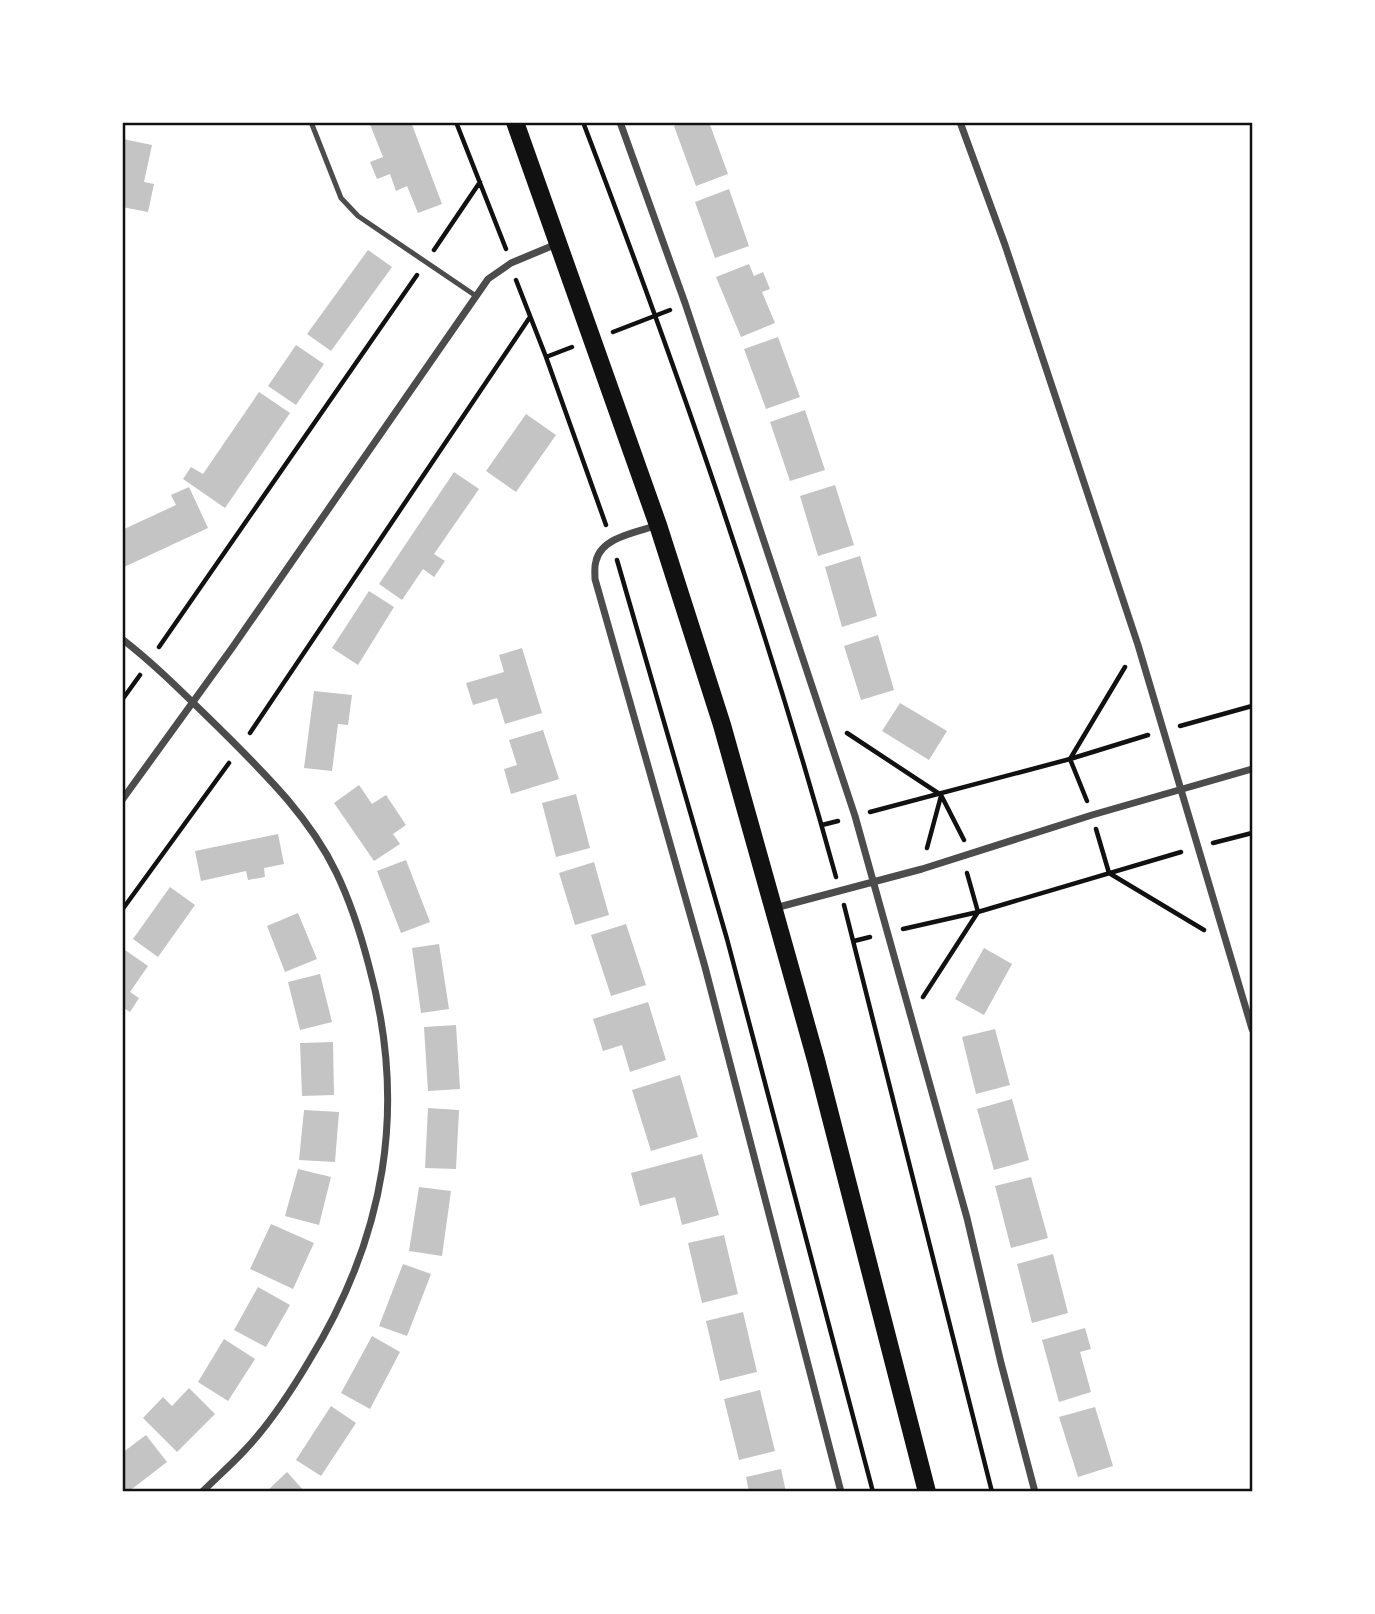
<svg xmlns="http://www.w3.org/2000/svg" width="1375" height="1614" viewBox="0 0 1375 1614" font-family="'DejaVu Sans',sans-serif">
<style>
.building{fill:#c4c4c4}
.lines{fill:none;stroke-linecap:round;stroke-linejoin:round}
.path{stroke:#111;stroke-width:4.5}
.service{stroke:#4c4c4c;stroke-width:5}
.minor{stroke:#4c4c4c;stroke-width:7}
.primary{stroke:#111;stroke-width:18}
.neatline{fill:none;stroke:#111;stroke-width:2.5}
</style>
<rect width="100%" height="100%" fill="#fff"/>
<path class="building" d="M 369,122 L 411,122 L 442,204 L 418,213 L 407,186 L 396,191 L 390,174 L 377,179 L 370,162 L 383,157 Z
M 684,122 L 709,122 L 728,174 L 696,186 L 674,126 Z
M 123,139 L 152,145 L 144,182 L 154,184 L 148,212 L 122,207 Z
M 729,189 L 749,246 L 715,258 L 695,202 Z
M 368,250 L 392,267 L 331,351 L 307,334 Z
M 749,264 L 754,276 L 763,272 L 770,289 L 762,292 L 775,323 L 741,337 L 716,277 Z
M 778,337 L 800,397 L 766,409 L 744,349 Z
M 296,345 L 324,364 L 296,405 L 268,386 Z
M 259,392 L 290,413 L 225,508 L 183,479 L 191,467 L 203,474 Z
M 805,410 L 825,470 L 790,481 L 770,422 Z
M 526,414 L 556,435 L 516,492 L 486,471 Z
M 454,472 L 479,489 L 434,554 L 445,561 L 434,577 L 423,569 L 402,600 L 379,584 Z
M 835,485 L 854,545 L 818,556 L 800,496 Z
M 189,487 L 208,528 L 122,568 L 122,530 L 176,505 L 171,495 Z
M 860,556 L 877,616 L 842,627 L 825,567 Z
M 369,591 L 394,607 L 358,665 L 332,648 Z
M 878,635 L 894,690 L 861,700 L 844,646 Z
M 522,648 L 542,713 L 505,724 L 497,698 L 473,705 L 466,683 L 504,672 L 499,655 Z
M 314,691 L 352,695 L 348,725 L 338,724 L 332,771 L 304,768 Z
M 900,703 L 947,731 L 929,760 L 882,731 Z
M 543,730 L 559,779 L 511,794 L 504,769 L 517,765 L 509,740 Z
M 359,785 L 372,804 L 386,795 L 406,825 L 393,834 L 400,844 L 374,861 L 334,803 Z
M 576,794 L 590,848 L 556,857 L 542,803 Z
M 278,834 L 284,864 L 264,868 L 265,877 L 248,880 L 246,871 L 201,881 L 195,851 Z
M 406,860 L 430,922 L 401,933 L 377,871 Z
M 594,862 L 609,915 L 575,925 L 559,873 Z
M 170,887 L 195,905 L 158,957 L 133,939 Z
M 298,913 L 317,959 L 285,972 L 267,926 Z
M 626,924 L 646,985 L 611,996 L 591,935 Z
M 439,944 L 449,1009 L 421,1013 L 412,948 Z
M 984,948 L 1012,964 L 984,1015 L 955,999 Z
M 125,950 L 148,966 L 130,992 L 139,998 L 130,1012 L 122,1007 L 122,954 Z
M 320,974 L 332,1022 L 300,1030 L 288,982 Z
M 648,1002 L 666,1060 L 630,1072 L 622,1045 L 603,1051 L 593,1019 Z
M 456,1025 L 460,1089 L 428,1091 L 424,1027 Z
M 995,1029 L 1010,1085 L 976,1094 L 962,1037 Z
M 333,1042 L 334,1095 L 302,1096 L 300,1043 Z
M 680,1075 L 698,1137 L 651,1151 L 632,1090 Z
M 1012,1099 L 1029,1160 L 994,1170 L 977,1109 Z
M 428,1108 L 459,1110 L 456,1169 L 425,1168 Z
M 304,1110 L 339,1112 L 335,1162 L 299,1160 Z
M 702,1154 L 719,1215 L 682,1225 L 675,1197 L 640,1206 L 631,1173 Z
M 298,1169 L 331,1177 L 319,1225 L 285,1216 Z
M 1031,1177 L 1048,1238 L 1011,1248 L 995,1186 Z
M 419,1187 L 451,1191 L 442,1256 L 409,1251 Z
M 271,1224 L 314,1243 L 293,1289 L 250,1269 Z
M 724,1235 L 738,1294 L 702,1303 L 688,1243 Z
M 1053,1254 L 1068,1313 L 1032,1323 L 1017,1264 Z
M 403,1264 L 431,1274 L 407,1336 L 379,1326 Z
M 258,1287 L 290,1305 L 266,1347 L 234,1330 Z
M 743,1312 L 757,1372 L 720,1381 L 706,1321 Z
M 1085,1328 L 1091,1349 L 1080,1352 L 1091,1392 L 1059,1402 L 1042,1340 Z
M 372,1336 L 400,1352 L 370,1409 L 341,1393 Z
M 224,1339 L 255,1359 L 228,1401 L 198,1382 Z
M 189,1388 L 215,1414 L 177,1452 L 143,1418 L 163,1397 L 172,1406 Z
M 760,1390 L 775,1451 L 739,1460 L 724,1399 Z
M 331,1406 L 356,1423 L 321,1476 L 296,1460 Z
M 1095,1407 L 1113,1466 L 1078,1477 L 1059,1417 Z
M 146,1435 L 167,1462 L 128,1492 L 122,1485 L 122,1453 Z
M 781,1469 L 786,1492 L 749,1492 L 746,1477 Z
M 287,1472 L 305,1492 L 266,1492 Z"/>
<g class="lines">
<path class="path" d="M 456,122 L 506,249
M 583,122 C 678,371 765,620 836,877
M 434,250 L 480,182
M 516,280 L 546,357 L 606,525
M 613,332 L 670,310
M 546,357 L 572,347
M 617,560 L 727,939 L 873,1492
M 159,647 L 417,275
M 122,700 L 140,675
M 1180,726 L 1252,706
M 250,733 L 530,317
M 847,733 L 941,795 L 964,840
M 1087,801 L 1070,759 L 1125,667
M 870,812 L 1070,759 L 1148,735
M 822,825 L 838,821
M 1096,829 L 1109,873 L 1204,930
M 1213,843 L 1252,833
M 927,848 L 941,796
M 844,905 L 992,1492
M 122,910 L 229,763
M 903,929 L 978,912 L 1181,852
M 854,941 L 870,937
M 923,997 L 978,912 L 967,873"/>
<path class="service" d="M 311,122 L 341,198 L 358,216 L 476,296"/>
<path class="minor" d="M 620,122 L 685,303 L 855,816 L 967,1218 L 1001,1363 L 1035,1492
M 960,122 L 1005,245 L 1138,645 L 1252,1029
M 658,525 C 638,532 601,537 596,561 C 594,567 595,573 595,579 L 705,967 L 841,1492
M 122,639 C 157,666 188,698 220,729 C 263,772 309,816 336,872 C 350,901 361,935 369,966 C 408,1108 385,1237 309,1361 C 290,1393 269,1425 244,1451 C 231,1465 216,1478 202,1492
M 122,800 L 232,648 L 488,279 L 511,263 L 559,243
M 775,908 L 922,869 L 1092,815 L 1252,769"/>
<path class="primary" d="M 515,122 L 658,525 L 722,725 L 816,1060 L 927,1492"/>
</g>
<rect width="1375" height="1614" fill="none" stroke="#ffffff" stroke-width="248"/>
<rect x="124" y="124" width="1127" height="1366" class="neatline"/>
</svg>
